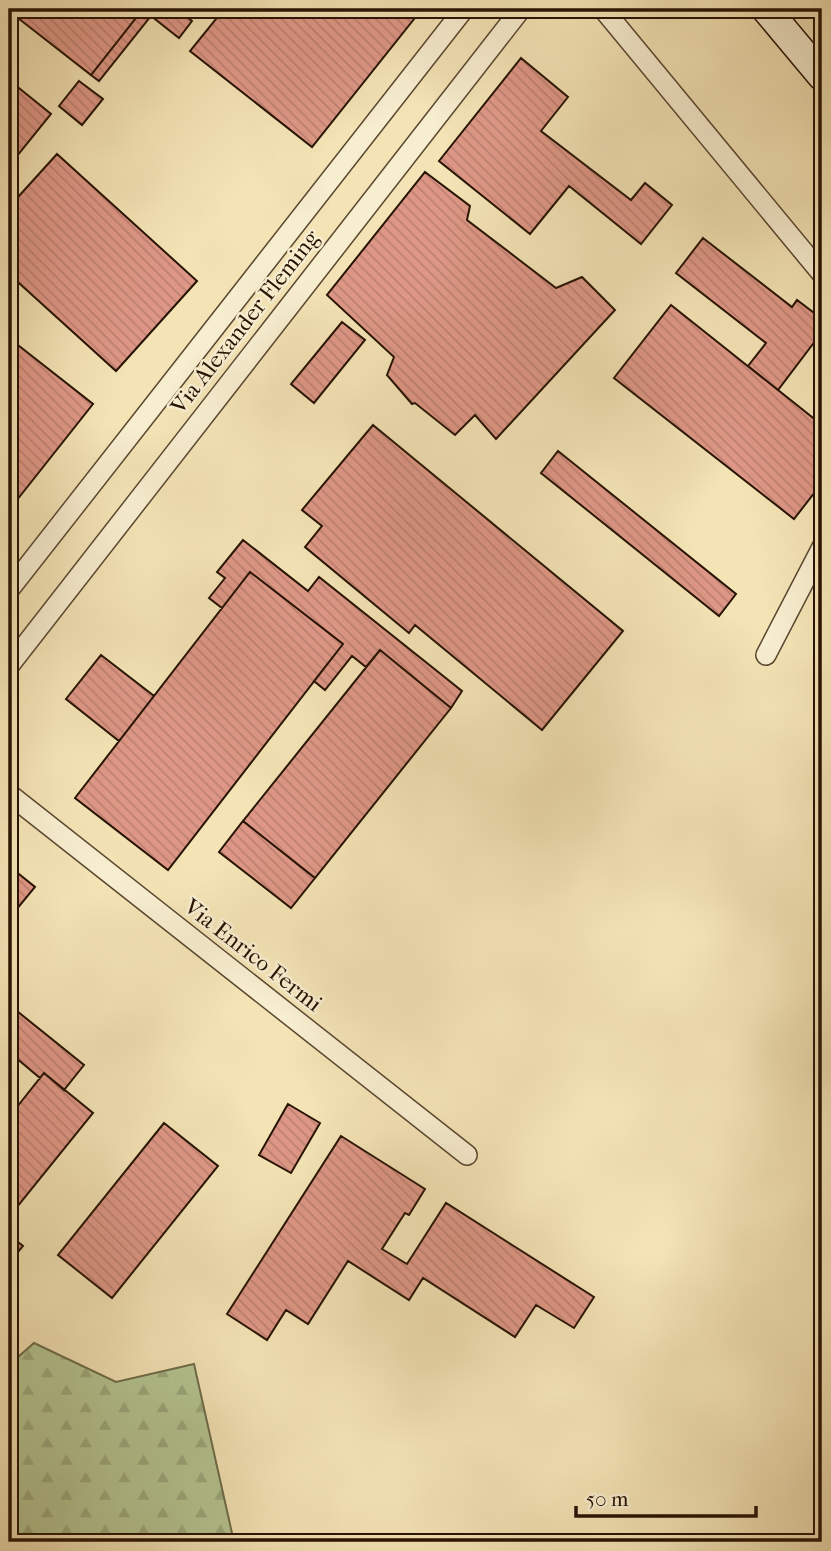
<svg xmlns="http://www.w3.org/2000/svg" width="831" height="1551" viewBox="0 0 831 1551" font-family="'IM FELL French Canon',serif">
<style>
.forest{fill:url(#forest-firs);stroke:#6e6c4a;stroke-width:2}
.building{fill:url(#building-back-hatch);stroke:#271303;stroke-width:2}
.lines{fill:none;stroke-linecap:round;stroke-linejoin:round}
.service-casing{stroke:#5a4730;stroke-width:12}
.minor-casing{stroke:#5a4730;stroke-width:22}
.secondary-casing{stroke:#271303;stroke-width:31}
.service{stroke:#f7edcf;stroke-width:10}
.minor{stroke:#f7edcf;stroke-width:19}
.secondary{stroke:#f7edcf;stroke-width:28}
.labels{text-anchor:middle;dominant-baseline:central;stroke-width:5;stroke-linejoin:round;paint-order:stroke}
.street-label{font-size:23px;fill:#271303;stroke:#f7edcf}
</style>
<defs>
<pattern id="forest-firs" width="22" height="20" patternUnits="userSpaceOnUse" patternTransform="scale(1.75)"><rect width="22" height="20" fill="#b4c592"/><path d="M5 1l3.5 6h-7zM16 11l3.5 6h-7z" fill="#9ba87c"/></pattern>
<pattern id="building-back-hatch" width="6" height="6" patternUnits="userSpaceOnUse" patternTransform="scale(1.75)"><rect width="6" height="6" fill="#de9786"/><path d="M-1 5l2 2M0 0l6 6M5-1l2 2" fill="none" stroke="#be8172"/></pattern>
</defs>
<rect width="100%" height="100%" fill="#f3e3b5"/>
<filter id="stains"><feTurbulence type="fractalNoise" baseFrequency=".00286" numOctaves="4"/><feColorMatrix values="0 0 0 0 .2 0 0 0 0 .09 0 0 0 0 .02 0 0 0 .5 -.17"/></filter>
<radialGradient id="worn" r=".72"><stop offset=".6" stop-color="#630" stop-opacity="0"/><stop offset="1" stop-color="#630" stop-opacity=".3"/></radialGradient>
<path class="forest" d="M 34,1343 L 116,1382 L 194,1364 L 234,1542 L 9,1542 L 9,1365 Z"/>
<path class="building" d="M 9,9 L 143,9 L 91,75 L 9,11 Z
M 143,9 L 183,9 L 180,12 L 192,21 L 179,38 L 151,16 L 99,81 L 91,75 Z
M 224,9 L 422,9 L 312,147 L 190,51 Z
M 521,58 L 568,97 L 541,131 L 631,200 L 645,183 L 672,205 L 641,244 L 569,186 L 530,234 L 439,161 Z
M 9,80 L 51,114 L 9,166 Z
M 79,81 L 103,99 L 82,125 L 59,106 Z
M 57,154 L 197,281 L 116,371 L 9,274 L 9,207 Z
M 425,172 L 470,206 L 467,220 L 556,288 L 582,277 L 615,310 L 496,439 L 475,415 L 455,435 L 415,403 L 412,404 L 387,375 L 394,357 L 327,295 Z
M 703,238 L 792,307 L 797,300 L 822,319 L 822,332 L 778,390 L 748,366 L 766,343 L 676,273 Z
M 671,305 L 822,425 L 822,483 L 794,519 L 614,378 Z
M 342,322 L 365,340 L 314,403 L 291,384 Z
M 9,338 L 93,404 L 9,510 Z
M 373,425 L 623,631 L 542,730 L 415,625 L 409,633 L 305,547 L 322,526 L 302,510 Z
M 558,451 L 736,594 L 719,616 L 541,473 Z
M 243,540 L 308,591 L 319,577 L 462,691 L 451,708 L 380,650 L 366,667 L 352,656 L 325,690 L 314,681 L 343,644 L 250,572 L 222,608 L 209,598 L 225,578 L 217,572 Z
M 250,572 L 343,644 L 168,870 L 75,798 Z
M 380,650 L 451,708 L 315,878 L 243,821 Z
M 101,655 L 154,696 L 119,741 L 66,699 Z
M 243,821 L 315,878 L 291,908 L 219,852 Z
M 9,866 L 35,887 L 12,915 L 9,913 Z
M 12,1007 L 84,1065 L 64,1090 L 44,1073 L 40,1078 L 9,1052 L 9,1011 Z
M 44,1073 L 93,1113 L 9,1217 L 9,1117 Z
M 288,1104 L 320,1123 L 291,1173 L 259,1155 Z
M 164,1123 L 218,1166 L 112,1298 L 58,1255 Z
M 341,1136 L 425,1189 L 409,1215 L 405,1213 L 382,1249 L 407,1264 L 446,1203 L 594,1297 L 574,1328 L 536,1305 L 515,1337 L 423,1278 L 409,1300 L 348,1261 L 308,1324 L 286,1310 L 267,1340 L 227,1314 Z
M 9,1235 L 23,1246 L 9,1263 Z"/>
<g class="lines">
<g class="service-casing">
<path id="service" d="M 206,12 L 208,9"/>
</g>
<g class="minor-casing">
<path id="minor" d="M 603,9 L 822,274
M 9,590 L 464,9
M 766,655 L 822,547
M 9,666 L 521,9
M 9,794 L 467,1155"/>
</g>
<g class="secondary-casing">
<path id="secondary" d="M 766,9 L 822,76"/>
</g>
<use href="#service" class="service"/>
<use href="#minor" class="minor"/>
<use href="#secondary" class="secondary"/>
</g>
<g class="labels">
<g class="street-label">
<text transform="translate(245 322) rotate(-52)">Via Alexander Fleming</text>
<text transform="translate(253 955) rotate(38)">Via Enrico Fermi</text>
</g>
</g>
<rect width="831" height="1551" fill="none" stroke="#f3e3b5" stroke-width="35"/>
<rect x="10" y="10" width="810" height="1530" fill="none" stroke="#271303" stroke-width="3.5"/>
<rect x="18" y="18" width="796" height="1516" fill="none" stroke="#271303" stroke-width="2"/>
<path d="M576 1506v10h180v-10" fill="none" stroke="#271303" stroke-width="3.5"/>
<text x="586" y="1506" font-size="21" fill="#271303" stroke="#f7edcf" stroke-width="5" paint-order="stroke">50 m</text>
<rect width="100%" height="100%" filter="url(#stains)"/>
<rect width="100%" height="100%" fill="url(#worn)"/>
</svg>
